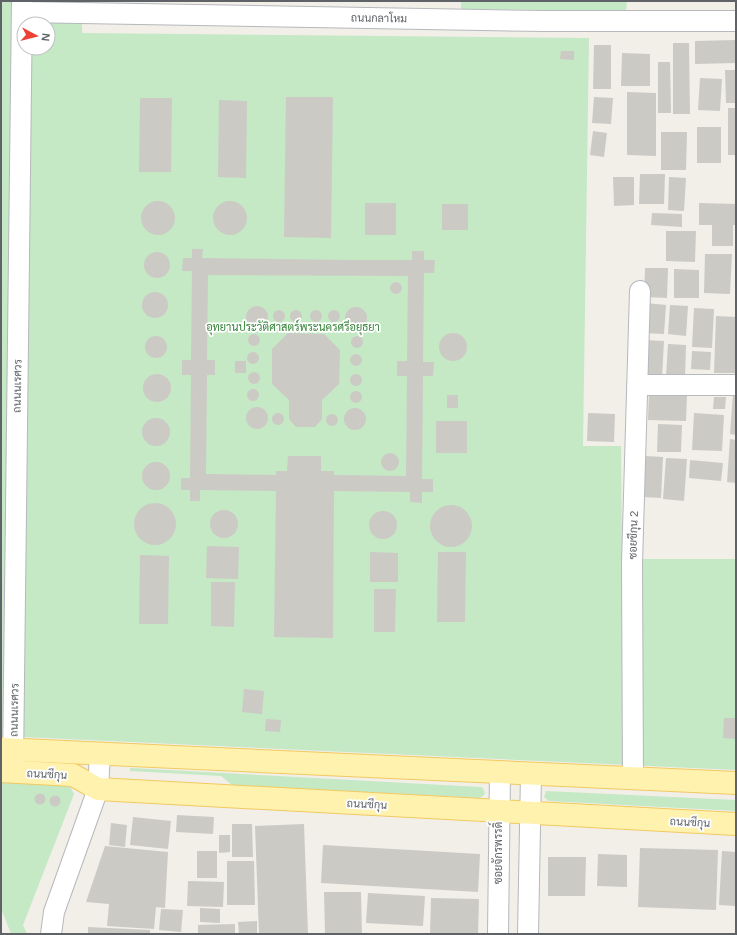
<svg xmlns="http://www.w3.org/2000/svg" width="737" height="935" viewBox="0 0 737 935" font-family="Arial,Sarabun,sans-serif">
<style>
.green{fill:#c5e8c5;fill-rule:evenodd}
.building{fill:#cccac5;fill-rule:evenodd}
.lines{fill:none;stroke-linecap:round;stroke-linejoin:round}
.minor-casing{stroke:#b5b8bc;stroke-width:22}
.major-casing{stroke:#f2c960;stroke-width:24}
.minor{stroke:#fff;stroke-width:20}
.major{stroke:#fff2af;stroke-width:22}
.labels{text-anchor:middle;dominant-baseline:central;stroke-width:3.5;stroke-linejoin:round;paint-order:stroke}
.street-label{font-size:11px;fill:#5f6368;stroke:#fff}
.park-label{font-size:11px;fill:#348238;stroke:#fff}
</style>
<rect width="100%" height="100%" fill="#f1efe8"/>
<path class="green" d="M 1,1 L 82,1 L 82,33 L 589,38 L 583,446 L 621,446 L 622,559 L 736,559 L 736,770 L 1,736 ZM 24,24 L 48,24 L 48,48 L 24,48 Z
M 461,1 L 627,1 L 626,11 L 461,9 Z
M 130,768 L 480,787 L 483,788 L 485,794 L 480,798 L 232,785 L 221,776 L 130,771 Z
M 1,781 L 66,785 L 71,788 L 74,794 L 23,925 L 27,934 L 11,934 L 1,908 Z
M 546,791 L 736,800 L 736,811 L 549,801 L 544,797 Z"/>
<path class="building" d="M 736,40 L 736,63 L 695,64 L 695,41 Z
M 673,43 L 689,43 L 690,114 L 673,114 Z
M 594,45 L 611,45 L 611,89 L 593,89 Z
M 561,51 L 574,51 L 574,60 L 560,59 Z
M 622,53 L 650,54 L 650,86 L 621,86 Z
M 658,62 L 670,62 L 671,113 L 658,113 Z
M 725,70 L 736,70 L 736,103 L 726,103 Z
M 700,78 L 722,79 L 720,111 L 698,110 Z
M 627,92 L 656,93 L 656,156 L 627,155 Z
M 286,97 L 333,97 L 331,238 L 284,237 Z
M 594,97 L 613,98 L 611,124 L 592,123 Z
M 140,98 L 172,98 L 171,172 L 139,172 Z
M 219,100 L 247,101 L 246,178 L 218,177 Z
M 728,108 L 736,108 L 736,155 L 728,155 Z
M 697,127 L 721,127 L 721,163 L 697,163 Z
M 593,131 L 607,133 L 604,157 L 590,155 Z
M 661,132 L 687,132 L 686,170 L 661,170 Z
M 640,174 L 665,174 L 664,204 L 639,204 Z
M 613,177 L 634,177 L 634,205 L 614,206 Z
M 669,177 L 686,178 L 684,211 L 668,210 Z
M141 218a17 17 0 1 1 34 0a17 17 0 1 1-34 0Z
M213 218a17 17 0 1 1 34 0a17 17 0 1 1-34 0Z
M 365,203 L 396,203 L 396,235 L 365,235 Z
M 699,203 L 736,204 L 736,225 L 733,225 L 733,246 L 712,246 L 712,225 L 699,225 Z
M 442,204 L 468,204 L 468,230 L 442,230 Z
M 652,213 L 682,214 L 682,227 L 651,225 Z
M 666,231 L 696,231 L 695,262 L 666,261 Z
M 192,249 L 203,249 L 202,258 L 348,260 L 412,260 L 412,251 L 424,251 L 424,260 L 435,260 L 434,273 L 424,273 L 423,362 L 434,362 L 433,376 L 423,376 L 422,479 L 433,479 L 433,492 L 422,492 L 422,503 L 410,502 L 410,492 L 334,491 L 333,638 L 274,637 L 276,491 L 200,490 L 200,501 L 190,501 L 190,490 L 181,490 L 181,478 L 190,478 L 191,375 L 182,375 L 182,360 L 191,360 L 192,271 L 182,271 L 183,258 L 192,258 ZM 208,275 L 408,276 L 407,361 L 397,361 L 397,376 L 407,376 L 406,476 L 334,475 L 334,471 L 321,471 L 321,456 L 288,456 L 287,471 L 276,471 L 276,475 L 206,474 L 207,375 L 215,375 L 215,360 L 207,360 Z
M144 265a13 13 0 1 1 26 0a13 13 0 1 1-26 0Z
M 705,254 L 732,254 L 730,294 L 704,293 Z
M 645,268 L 668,268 L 667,298 L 644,297 Z
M 674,269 L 699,270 L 699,298 L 674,298 Z
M390 288a6 6 0 1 1 12 0a6 6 0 1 1-12 0Z
M142 305a13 13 0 1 1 26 0a13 13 0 1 1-26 0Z
M 645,303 L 666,305 L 664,334 L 643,333 Z
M 670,305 L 688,306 L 686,336 L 668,334 Z
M246 317a11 11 0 1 1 22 0a11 11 0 1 1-22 0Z
M345 318a11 11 0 1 1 22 0a11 11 0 1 1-22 0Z
M 694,308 L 714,309 L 712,348 L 692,347 Z
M273 316a6 6 0 1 1 12 0a6 6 0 1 1-12 0Z
M328 316a6 6 0 1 1 12 0a6 6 0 1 1-12 0Z
M290 316a6 6 0 1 1 12 0a6 6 0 1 1-12 0Z
M310 316a6 6 0 1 1 12 0a6 6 0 1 1-12 0Z
M 716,316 L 736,317 L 736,373 L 714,373 Z
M 288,333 L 324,334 L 340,350 L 339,384 L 322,400 L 322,419 L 315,427 L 296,427 L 289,419 L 289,400 L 272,384 L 272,349 Z
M439 347a14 14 0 1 1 28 0a14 14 0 1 1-28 0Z
M248 340a6 6 0 1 1 12 0a6 6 0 1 1-12 0Z
M145 347a11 11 0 1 1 22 0a11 11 0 1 1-22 0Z
M351 342a6 6 0 1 1 12 0a6 6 0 1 1-12 0Z
M 644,340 L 664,341 L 662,378 L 642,377 Z
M 668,344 L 686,345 L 685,377 L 666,376 Z
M 692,351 L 711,352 L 710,370 L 691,369 Z
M247 358a6 6 0 1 1 12 0a6 6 0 1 1-12 0Z
M350 360a6 6 0 1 1 12 0a6 6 0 1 1-12 0Z
M 235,361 L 246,361 L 246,373 L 235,373 Z
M248 378a6 6 0 1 1 12 0a6 6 0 1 1-12 0Z
M350 380a6 6 0 1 1 12 0a6 6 0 1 1-12 0Z
M143 388a14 14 0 1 1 28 0a14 14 0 1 1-28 0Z
M247 395a6 6 0 1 1 12 0a6 6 0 1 1-12 0Z
M350 397a6 6 0 1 1 12 0a6 6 0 1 1-12 0Z
M 649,393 L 687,395 L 686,421 L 648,420 Z
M 733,393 L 736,393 L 736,435 L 730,434 Z
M 447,395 L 458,395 L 458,408 L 447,408 Z
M 714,397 L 726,397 L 725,409 L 713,409 Z
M246 418a11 11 0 1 1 22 0a11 11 0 1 1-22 0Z
M344 419a11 11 0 1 1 22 0a11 11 0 1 1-22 0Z
M 588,413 L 615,414 L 614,442 L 587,441 Z
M 694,413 L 724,415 L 722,451 L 692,450 Z
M272 419a6 6 0 1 1 12 0a6 6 0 1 1-12 0Z
M326 420a6 6 0 1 1 12 0a6 6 0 1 1-12 0Z
M142 432a14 14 0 1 1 28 0a14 14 0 1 1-28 0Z
M 436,421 L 467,421 L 467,453 L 436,453 Z
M 658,424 L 682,425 L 681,452 L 657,452 Z
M 730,439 L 736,440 L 736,483 L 727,482 Z
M381 462a9 9 0 1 1 18 0a9 9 0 1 1-18 0Z
M 644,456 L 663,457 L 661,498 L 642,497 Z
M 666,458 L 687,459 L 684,501 L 663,499 Z
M 690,460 L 723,463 L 721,481 L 689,478 Z
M142 476a14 14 0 1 1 28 0a14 14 0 1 1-28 0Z
M134 524a21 21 0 1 1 42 0a21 21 0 1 1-42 0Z
M430 526a21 21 0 1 1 42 0a21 21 0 1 1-42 0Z
M210 524a14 14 0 1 1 28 0a14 14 0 1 1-28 0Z
M369 525a14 14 0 1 1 28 0a14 14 0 1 1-28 0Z
M 207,546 L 239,547 L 238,579 L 206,578 Z
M 370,552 L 398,553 L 398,582 L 370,582 Z
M 438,552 L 466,552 L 465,622 L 437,622 Z
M 140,555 L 169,556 L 168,624 L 139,624 Z
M 211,582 L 235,582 L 234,627 L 211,626 Z
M 374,589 L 396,589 L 395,632 L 374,632 Z
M 244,689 L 264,691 L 262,714 L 242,712 Z
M 724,718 L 736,718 L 736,739 L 723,738 Z
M 266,719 L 281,720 L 280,732 L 265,731 Z
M34.5 799a5.5 5.5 0 1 1 11 0a5.5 5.5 0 1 1-11 0Z
M49.5 801a5.5 5.5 0 1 1 11 0a5.5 5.5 0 1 1-11 0Z
M 177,815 L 214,817 L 213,834 L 176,832 Z
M 133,817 L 171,821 L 168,849 L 130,845 Z
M 111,823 L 127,825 L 125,847 L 109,845 Z
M 232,824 L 252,824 L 253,857 L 232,857 Z
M 304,824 L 308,934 L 259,934 L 255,826 Z
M 219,835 L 230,835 L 230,852 L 219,853 Z
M 323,845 L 480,854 L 478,892 L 321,883 Z
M 105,846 L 168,852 L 165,908 L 156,907 L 154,929 L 107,926 L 109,904 L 86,902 Z
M 640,848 L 718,850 L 716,910 L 638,907 Z
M 197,851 L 217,851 L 217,878 L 197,878 Z
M 722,851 L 736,852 L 736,906 L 719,905 Z
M 598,854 L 627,855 L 627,887 L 597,886 Z
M 548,857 L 586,857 L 585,896 L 548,896 Z
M 227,861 L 254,861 L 255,905 L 227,905 Z
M 188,881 L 224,882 L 223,907 L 187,906 Z
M 324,892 L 361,892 L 362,934 L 325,934 Z
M 368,893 L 425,896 L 423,926 L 366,923 Z
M 431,898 L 479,899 L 478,934 L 430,934 Z
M 200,908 L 220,909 L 220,923 L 200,922 Z
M 161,909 L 183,910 L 181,932 L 159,930 Z
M 257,921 L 257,934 L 239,934 L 238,922 Z
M 235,924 L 235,934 L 198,934 L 198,925 Z
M 88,927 L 150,930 L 150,934 L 88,934 Z"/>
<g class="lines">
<g class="minor-casing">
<path id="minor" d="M 22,12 L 544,21 L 736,21
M 637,385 L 736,385
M 13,765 L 22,1
M 633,779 L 632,564 L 640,291
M 51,934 L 54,912 L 98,789 L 100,754
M 498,934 L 500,772
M 528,934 L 531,774"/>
</g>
<g class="major-casing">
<path id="major" d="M 1,749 L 736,783
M 1,771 L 73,775 L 98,789 L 736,824"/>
</g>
<use href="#minor" class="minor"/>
<use href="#major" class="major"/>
</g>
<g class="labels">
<g class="street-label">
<text transform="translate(379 18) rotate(1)">ถนนกลาโหม</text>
<text transform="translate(17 386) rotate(-89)">ถนนนเรศวร</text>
<text transform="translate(633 535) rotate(-88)">ซอยชีกุน 2</text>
<text transform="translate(14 710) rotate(-89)">ถนนนเรศวร</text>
<text transform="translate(47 774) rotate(3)">ถนนชีกุน</text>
<text transform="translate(367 804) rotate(3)">ถนนชีกุน</text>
<text transform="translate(690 822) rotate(3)">ถนนชีกุน</text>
<text transform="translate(498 853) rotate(-90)">ซอยจักรพรรดิ์</text>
</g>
<g class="park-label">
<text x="293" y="327">อุทยานประวัติศาสตร์พระนครศรีอยุธยา</text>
</g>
</g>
<rect width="737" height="935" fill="none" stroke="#5f6368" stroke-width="4"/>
<g transform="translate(36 36) rotate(97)"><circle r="19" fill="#ffffff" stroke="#bfc1c3"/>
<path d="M0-3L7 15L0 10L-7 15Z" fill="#ea4335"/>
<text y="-6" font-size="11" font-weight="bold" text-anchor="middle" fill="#5f6368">N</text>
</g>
</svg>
